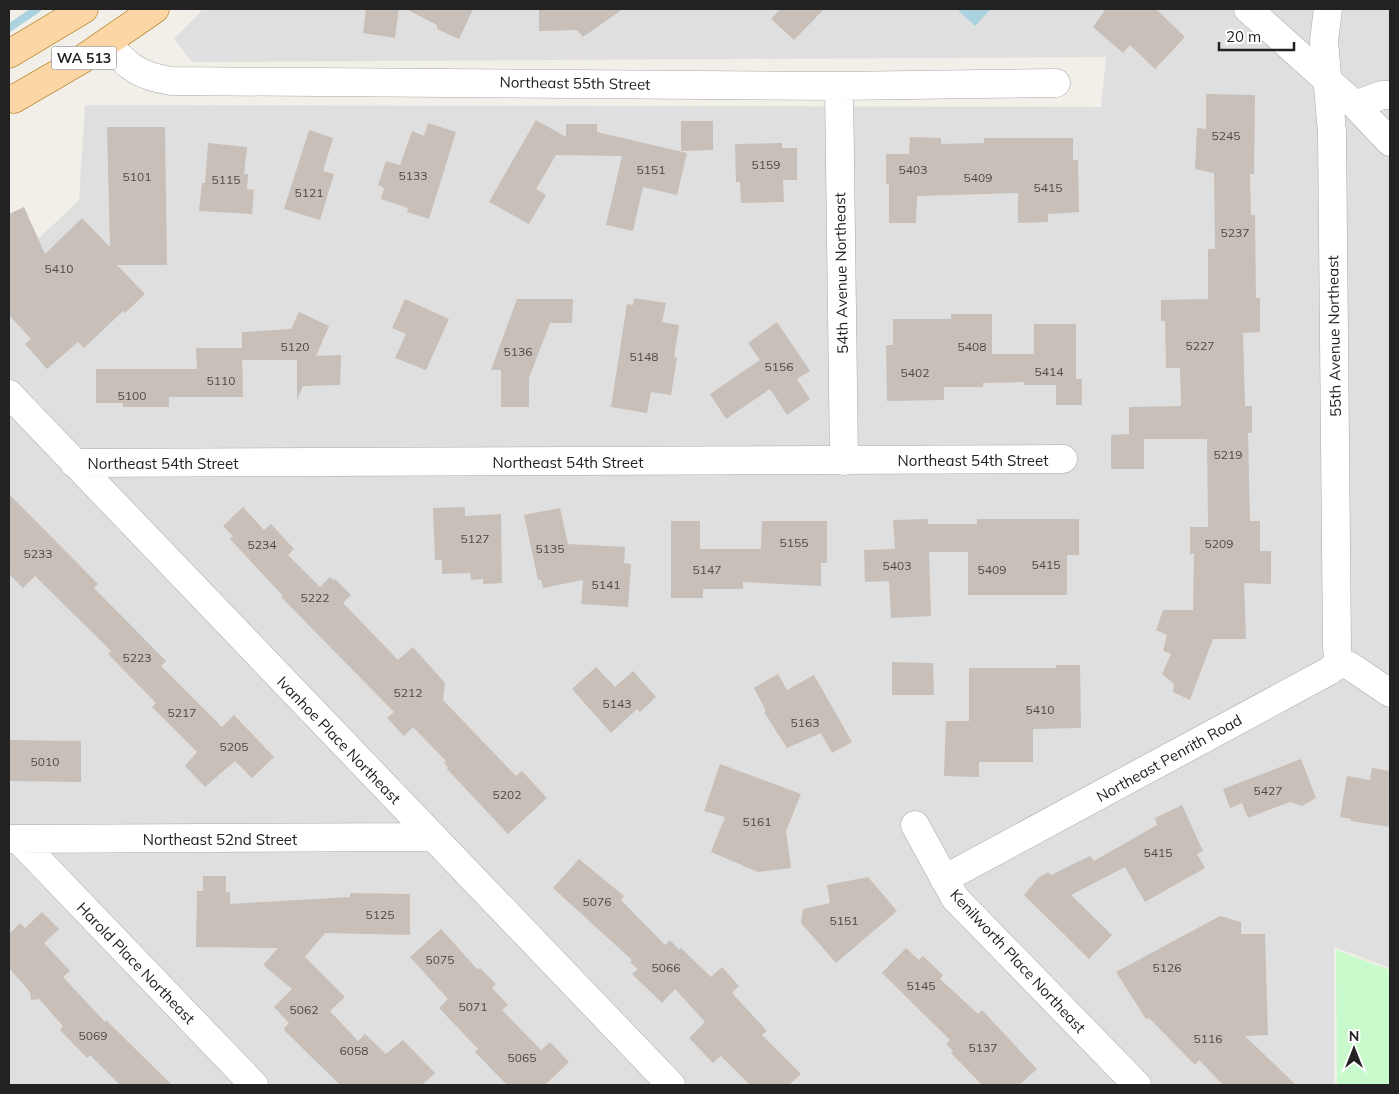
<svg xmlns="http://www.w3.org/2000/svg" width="1399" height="1094" viewBox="0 0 1399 1094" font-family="Mulish,sans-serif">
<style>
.residential{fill:#e0dfdf}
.park{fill:#c8facc}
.water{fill:#aad3df}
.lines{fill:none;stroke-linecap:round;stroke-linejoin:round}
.stream{stroke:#aad3df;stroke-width:8}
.building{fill:#c7bfb8}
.minor-casing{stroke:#a9a9a9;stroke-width:29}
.major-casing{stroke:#a06b00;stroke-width:29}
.minor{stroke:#fff;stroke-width:28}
.major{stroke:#fcd6a4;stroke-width:28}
.labels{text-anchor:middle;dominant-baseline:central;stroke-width:4;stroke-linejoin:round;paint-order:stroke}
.number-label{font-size:12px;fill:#4b4948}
.shield{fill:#fff;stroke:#646464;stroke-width:1}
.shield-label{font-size:14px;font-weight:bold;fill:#222}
.street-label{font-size:15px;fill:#222;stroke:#fff}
</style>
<rect width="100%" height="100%" fill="#f2efe9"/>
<path class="residential" d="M 203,9 L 1390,9 L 1390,968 L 1334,947 L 1334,1085 L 9,1085 L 9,267 L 79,200 L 85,105 L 1101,107 L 1106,57 L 192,62 L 174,39 Z"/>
<path class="park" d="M 1336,950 L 1390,970 L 1390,1085 L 1337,1085 Z"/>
<path class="water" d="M 957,9 L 988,9 L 990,10 L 975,26 Z"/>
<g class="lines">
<path class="stream" d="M 9,28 L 37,9"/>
</g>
<path class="building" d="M 366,9 L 399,9 L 395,38 L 363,33 Z
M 406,9 L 473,9 L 459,39 L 437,29 L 437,25 Z
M 539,9 L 623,9 L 583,37 L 577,30 L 539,31 Z
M 780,9 L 824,9 L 794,40 L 771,19 Z
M 1106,9 L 1156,9 L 1185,37 L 1155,69 L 1130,45 L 1123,53 L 1093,27 Z
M 1206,94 L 1255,95 L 1254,174 L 1250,174 L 1251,215 L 1255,215 L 1256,298 L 1260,298 L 1260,332 L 1243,333 L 1245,406 L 1252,406 L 1252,433 L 1248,433 L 1250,521 L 1260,521 L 1260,551 L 1271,551 L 1271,584 L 1244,583 L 1246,639 L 1213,639 L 1190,700 L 1173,692 L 1174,684 L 1162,674 L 1171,654 L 1163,651 L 1167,635 L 1156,630 L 1163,610 L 1193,610 L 1194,553 L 1190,555 L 1190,527 L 1208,527 L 1207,439 L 1144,439 L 1144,469 L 1111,469 L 1111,435 L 1129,434 L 1129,407 L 1181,406 L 1180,368 L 1166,368 L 1165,321 L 1161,321 L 1161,300 L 1208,299 L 1208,249 L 1215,249 L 1214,173 L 1195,169 L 1197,128 L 1206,129 Z
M 536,120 L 566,137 L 566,124 L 597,124 L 597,132 L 687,153 L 677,195 L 643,187 L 633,231 L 606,225 L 622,156 L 556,155 L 536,189 L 546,195 L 529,224 L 489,202 Z
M 681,121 L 713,121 L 713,150 L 681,151 Z
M 428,123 L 456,132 L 429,219 L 407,212 L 408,208 L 381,199 L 384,188 L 378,185 L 386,161 L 400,165 L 412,131 L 424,136 Z
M 107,127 L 165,127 L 167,265 L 117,265 L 145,294 L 125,313 L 123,311 L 84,348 L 78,342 L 47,369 L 25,344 L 31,339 L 9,315 L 9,214 L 24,207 L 45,254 L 82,218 L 110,247 Z
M 309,130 L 333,138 L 323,171 L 334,174 L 320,220 L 284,209 Z
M 910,137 L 941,138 L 941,144 L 984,143 L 984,138 L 1073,138 L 1073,160 L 1078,160 L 1079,212 L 1048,214 L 1048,222 L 1018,223 L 1018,193 L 917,196 L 916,223 L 889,223 L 889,184 L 886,184 L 886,154 L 909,154 Z
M 208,143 L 247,147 L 244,174 L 248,174 L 247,189 L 254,190 L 252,214 L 199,211 L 202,183 L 205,183 Z
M 782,143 L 782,148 L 797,148 L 797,180 L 783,180 L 784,202 L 741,203 L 740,182 L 736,182 L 735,144 Z
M 634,298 L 666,303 L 662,322 L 679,325 L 674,357 L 677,358 L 671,395 L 651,392 L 647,413 L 611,407 L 627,304 L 633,305 Z
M 405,299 L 449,319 L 426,370 L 395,358 L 406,334 L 392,328 Z
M 517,299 L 573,299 L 572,323 L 550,323 L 529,378 L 529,407 L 501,407 L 501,370 L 491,370 Z
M 299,312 L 329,326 L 316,356 L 341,355 L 340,385 L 303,386 L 297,400 L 297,360 L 242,360 L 242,332 L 291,329 Z
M 951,314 L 992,314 L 992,354 L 1034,354 L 1034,324 L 1076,324 L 1076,379 L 1082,379 L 1082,405 L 1056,405 L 1056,385 L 1024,385 L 1024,382 L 983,383 L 983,387 L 944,387 L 944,400 L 887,401 L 886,345 L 893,345 L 893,319 L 951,319 Z
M 777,322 L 810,371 L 797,379 L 810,399 L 787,415 L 770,389 L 726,419 L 710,394 L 760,360 L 748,343 Z
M 196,348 L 242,348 L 243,397 L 169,397 L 169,407 L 123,407 L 123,403 L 96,403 L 96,369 L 197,369 Z
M 9,494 L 98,584 L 94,588 L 166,661 L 161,666 L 222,727 L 234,715 L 274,757 L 252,778 L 235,761 L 205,787 L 185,766 L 197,752 L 152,707 L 156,703 L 108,654 L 111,651 L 35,576 L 23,588 L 9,574 Z
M 243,507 L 264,530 L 271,524 L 294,549 L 288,555 L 320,587 L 330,577 L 333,580 L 335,579 L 351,595 L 343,603 L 398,660 L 413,647 L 445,683 L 443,700 L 516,776 L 522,771 L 547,798 L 508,834 L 447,769 L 448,767 L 444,763 L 446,761 L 413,727 L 404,736 L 387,718 L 394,712 L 281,597 L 283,596 L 230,539 L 233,536 L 223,526 Z
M 465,507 L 465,516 L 501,514 L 502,583 L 483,584 L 483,579 L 471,580 L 470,573 L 442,574 L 442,560 L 435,560 L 433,508 Z
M 560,508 L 568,544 L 625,547 L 624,563 L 631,564 L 628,607 L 581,604 L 583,580 L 543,588 L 541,580 L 538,580 L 524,515 Z
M 928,519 L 928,524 L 977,524 L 977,519 L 1079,519 L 1079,555 L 1067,555 L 1067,595 L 968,595 L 968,552 L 929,552 L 931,616 L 891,618 L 889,581 L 865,582 L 864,550 L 895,549 L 893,520 Z
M 671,521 L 700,521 L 700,549 L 761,549 L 762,521 L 827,521 L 827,563 L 821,563 L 821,586 L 743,582 L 743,589 L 703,589 L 703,598 L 671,598 Z
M 892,662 L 933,663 L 934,695 L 892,695 Z
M 1056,665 L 1080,665 L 1081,728 L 1033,729 L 1033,762 L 979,762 L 979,777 L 944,776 L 946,721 L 969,721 L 969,668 L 1056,668 Z
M 596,667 L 615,687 L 633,671 L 656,697 L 640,712 L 637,709 L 611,733 L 572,689 Z
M 778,674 L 787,690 L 814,675 L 852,742 L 832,753 L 821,733 L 787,748 L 764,712 L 766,711 L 754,688 Z
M 9,740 L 81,741 L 81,782 L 9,781 Z
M 1301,759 L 1316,798 L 1302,806 L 1290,802 L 1248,818 L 1242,803 L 1230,808 L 1223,789 Z
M 720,764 L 801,794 L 786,831 L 791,868 L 758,872 L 711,852 L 725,817 L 704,811 Z
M 1372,768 L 1390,771 L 1390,827 L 1351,821 L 1351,819 L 1340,817 L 1347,776 L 1370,780 Z
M 1182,805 L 1203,851 L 1197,854 L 1205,868 L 1145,902 L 1125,867 L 1071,895 L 1112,935 L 1089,959 L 1024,895 L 1038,878 L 1048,872 L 1051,875 L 1090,856 L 1094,861 L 1157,825 L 1155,818 Z
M 579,859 L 624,896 L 621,900 L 665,945 L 670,940 L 679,950 L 681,948 L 711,977 L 722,967 L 739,986 L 732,993 L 767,1031 L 762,1035 L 801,1074 L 789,1085 L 750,1085 L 721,1056 L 713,1063 L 689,1038 L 705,1022 L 675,989 L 662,1003 L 632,974 L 638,969 L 630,962 L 632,960 L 553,888 Z
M 203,876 L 226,876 L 226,892 L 230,892 L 230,904 L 350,897 L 350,893 L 410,894 L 410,935 L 325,933 L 305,957 L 345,997 L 330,1011 L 358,1041 L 365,1034 L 386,1054 L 403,1040 L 435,1073 L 422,1085 L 340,1085 L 285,1031 L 284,1028 L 289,1023 L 274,1007 L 292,989 L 263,965 L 278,948 L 196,947 L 197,891 L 203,891 Z
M 868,877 L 897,911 L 836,963 L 801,923 L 803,909 L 830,903 L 827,885 Z
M 42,912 L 59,929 L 44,943 L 70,971 L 63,977 L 105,1022 L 106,1020 L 172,1085 L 120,1085 L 90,1055 L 87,1058 L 60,1030 L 63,1026 L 39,999 L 31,1000 L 30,992 L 9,968 L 9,934 L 20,923 L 25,928 Z
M 1220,916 L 1241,922 L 1241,934 L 1265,934 L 1268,1035 L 1245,1036 L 1296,1085 L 1223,1085 L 1199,1060 L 1195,1065 L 1149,1018 L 1146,1019 L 1116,972 Z
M 441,929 L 478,970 L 480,968 L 496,984 L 492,988 L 508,1005 L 502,1010 L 541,1050 L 550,1042 L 569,1062 L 545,1085 L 507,1085 L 475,1052 L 478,1049 L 439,1008 L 448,999 L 410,957 Z
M 906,948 L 919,960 L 923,956 L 943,975 L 940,979 L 978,1014 L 982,1010 L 1037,1069 L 1019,1085 L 982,1085 L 951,1053 L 953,1051 L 946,1044 L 950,1040 L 882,973 Z"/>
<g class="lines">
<g class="minor-casing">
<path id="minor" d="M 1248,9 L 1355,105 L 1390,142
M 1328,9 L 1324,41 L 1332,132 L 1337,648 L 1339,663
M 107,43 C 128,67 139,76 171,81 L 839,86 L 1056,83
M 839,86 L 844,461
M 1355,105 L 1382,95 L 1390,95
M 9,394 L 671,1085
M 74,463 L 1063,459
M 915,825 L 955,898 L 1137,1085
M 9,839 L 431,837
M 18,839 L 254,1085
M 944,879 L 1329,671 L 1339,663 L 1350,666 L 1390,693"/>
</g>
<g class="major-casing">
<path id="major" d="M 9,54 L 84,9
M 9,98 L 14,99 L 81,60 L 155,9"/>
</g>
<use href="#minor" class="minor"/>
<use href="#major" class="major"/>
</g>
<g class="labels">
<g class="number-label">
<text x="1226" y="135">5245</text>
<text x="766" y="164">5159</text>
<text x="651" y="169">5151</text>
<text x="913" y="169">5403</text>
<text x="413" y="175">5133</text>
<text x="137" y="176">5101</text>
<text x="978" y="177">5409</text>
<text x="226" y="179">5115</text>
<text x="1048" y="187">5415</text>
<text x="309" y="192">5121</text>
<text x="1235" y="232">5237</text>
<text x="59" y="268">5410</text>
<text x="1200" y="345">5227</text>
<text x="295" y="346">5120</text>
<text x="972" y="346">5408</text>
<text x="518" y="351">5136</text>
<text x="644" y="356">5148</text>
<text x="779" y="366">5156</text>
<text x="1049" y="371">5414</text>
<text x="915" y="372">5402</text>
<text x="221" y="380">5110</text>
<text x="132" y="395">5100</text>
<text x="1228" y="454">5219</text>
<text x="475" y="538">5127</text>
<text x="794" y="542">5155</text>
<text x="1219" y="543">5209</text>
<text x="262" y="544">5234</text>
<text x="550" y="548">5135</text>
<text x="38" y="553">5233</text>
<text x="1046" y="564">5415</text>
<text x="897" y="565">5403</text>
<text x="707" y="569">5147</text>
<text x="992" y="569">5409</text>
<text x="606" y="584">5141</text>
<text x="315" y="597">5222</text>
<text x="137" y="657">5223</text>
<text x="408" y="692">5212</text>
<text x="617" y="703">5143</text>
<text x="1040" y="709">5410</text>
<text x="182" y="712">5217</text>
<text x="805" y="722">5163</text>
<text x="234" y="746">5205</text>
<text x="45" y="761">5010</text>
<text x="1268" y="790">5427</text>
<text x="507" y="794">5202</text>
<text x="757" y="821">5161</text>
<text x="1158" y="852">5415</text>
<text x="597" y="901">5076</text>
<text x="380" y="914">5125</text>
<text x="844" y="920">5151</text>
<text x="440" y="959">5075</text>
<text x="666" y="967">5066</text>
<text x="1167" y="967">5126</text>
<text x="921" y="985">5145</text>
<text x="473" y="1006">5071</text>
<text x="304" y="1009">5062</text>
<text x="93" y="1035">5069</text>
<text x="1208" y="1038">5116</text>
<text x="983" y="1047">5137</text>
<text x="354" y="1050">6058</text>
<text x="522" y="1057">5065</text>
</g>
<rect class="shield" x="51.5" y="46.5" width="65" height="23" rx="4"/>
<g class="shield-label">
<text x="84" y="58">WA 513</text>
</g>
<g class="street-label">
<text transform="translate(575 83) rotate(1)">Northeast 55th Street</text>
<text transform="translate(841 273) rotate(-91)">54th Avenue Northeast</text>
<text transform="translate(1334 336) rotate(-91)">55th Avenue Northeast</text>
<text x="973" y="460">Northeast 54th Street</text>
<text x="568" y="462">Northeast 54th Street</text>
<text x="163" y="463">Northeast 54th Street</text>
<text transform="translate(339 740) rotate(46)">Ivanhoe Place Northeast</text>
<text transform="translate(1169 758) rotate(-29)">Northeast Penrith Road</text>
<text x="220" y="839">Northeast 52nd Street</text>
<text transform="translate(1018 961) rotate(47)">Kenilworth Place Northeast</text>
<text transform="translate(136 963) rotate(46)">Harold Place Northeast</text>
</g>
</g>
<rect width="1399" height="1094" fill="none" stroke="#222222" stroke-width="20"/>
<g transform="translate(1354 1049)" stroke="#ffffff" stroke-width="4" paint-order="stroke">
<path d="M0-4L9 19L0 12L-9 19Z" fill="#222222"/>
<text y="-8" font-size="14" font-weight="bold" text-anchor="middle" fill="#222222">N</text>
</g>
<path d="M1219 42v8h75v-8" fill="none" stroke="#222222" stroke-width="2.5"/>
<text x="1226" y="42" font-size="15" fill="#222222" stroke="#ffffff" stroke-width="4" paint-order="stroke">20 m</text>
</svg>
